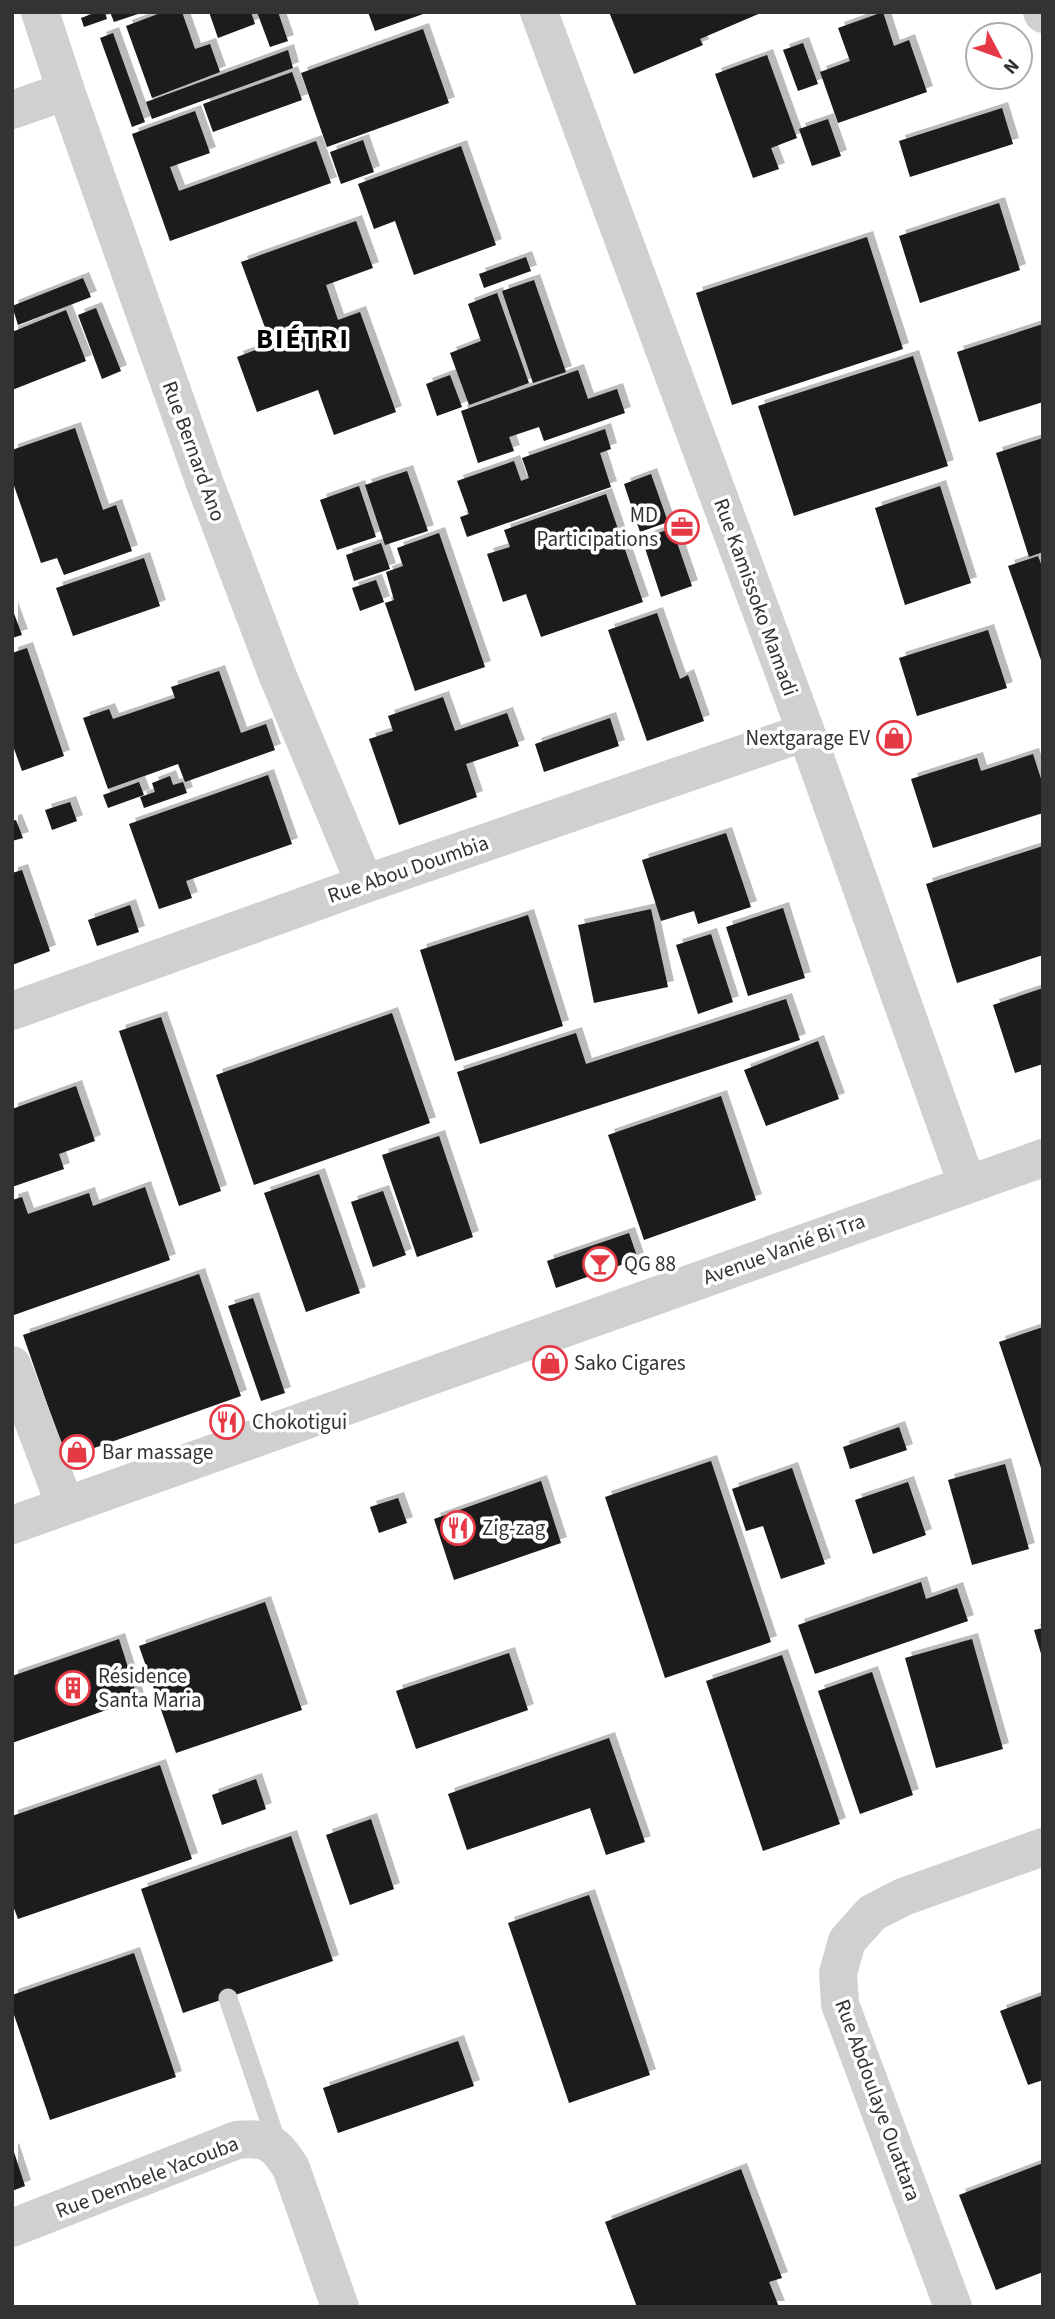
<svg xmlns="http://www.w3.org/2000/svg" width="1055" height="2319" viewBox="0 0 1055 2319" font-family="'Source Sans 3',sans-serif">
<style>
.building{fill:#1a1a1a;filter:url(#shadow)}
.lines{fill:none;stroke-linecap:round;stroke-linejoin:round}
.service{stroke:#d0d0d0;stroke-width:19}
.minor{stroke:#d0d0d0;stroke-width:38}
.tertiary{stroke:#d0d0d0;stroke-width:38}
.labels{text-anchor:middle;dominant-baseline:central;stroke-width:7;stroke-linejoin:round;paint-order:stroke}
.street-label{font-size:21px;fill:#333;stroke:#fff}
.poi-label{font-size:21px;fill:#333;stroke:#fff;text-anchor:start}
.district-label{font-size:28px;font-weight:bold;letter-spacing:2px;fill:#000;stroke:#fff}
</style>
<defs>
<filter id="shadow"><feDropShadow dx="6" dy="-6" stdDeviation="0" flood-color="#0004"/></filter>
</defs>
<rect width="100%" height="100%" fill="#fff"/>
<path class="building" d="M 97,12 L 105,12 L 107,19 L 84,27 L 81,18 Z
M 110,12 L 141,12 L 141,13 L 114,22 Z
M 163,12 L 182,12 L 195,49 L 210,44 L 220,72 L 152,98 L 126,26 Z
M 209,12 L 251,12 L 255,24 L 218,38 Z
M 257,12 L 278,12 L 288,41 L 270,47 Z
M 368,12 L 426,12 L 426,13 L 375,31 Z
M 609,12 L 763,12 L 700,39 L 703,45 L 634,74 Z
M 883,12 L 894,46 L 909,40 L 927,92 L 838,123 L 820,72 L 850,61 L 838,28 Z
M 423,29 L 449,103 L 327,147 L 301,73 Z
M 113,33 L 145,122 L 132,127 L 100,38 Z
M 803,43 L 818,84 L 798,91 L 783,50 Z
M 288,50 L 293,68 L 152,119 L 146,102 Z
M 767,55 L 797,138 L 771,148 L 779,169 L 753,178 L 715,74 Z
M 292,72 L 302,100 L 213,132 L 203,104 Z
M 1002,108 L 1013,144 L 910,177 L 899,141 Z
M 195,111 L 210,153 L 170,167 L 179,191 L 316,141 L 331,183 L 170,241 L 132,134 Z
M 828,119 L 841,156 L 812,166 L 799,129 Z
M 363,140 L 374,172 L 341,184 L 330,152 Z
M 461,146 L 496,245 L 414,275 L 395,221 L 374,229 L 358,184 Z
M 999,203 L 1020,270 L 920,303 L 899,236 Z
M 356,221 L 373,268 L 326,285 L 338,320 L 360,312 L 396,412 L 334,435 L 318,390 L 257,412 L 237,357 L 271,344 L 241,262 Z
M 867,237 L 903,349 L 732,405 L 696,293 Z
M 526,257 L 531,271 L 484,288 L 479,274 Z
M 83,278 L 91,297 L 18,325 L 12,306 Z
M 534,280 L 566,372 L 533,383 L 502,291 Z
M 497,293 L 529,383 L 469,405 L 450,353 L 481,341 L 468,304 Z
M 96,308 L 121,371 L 102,379 L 78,315 Z
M 66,310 L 86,361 L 12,390 L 12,332 Z
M 1043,324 L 1043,402 L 979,422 L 957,352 Z
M 913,356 L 948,466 L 794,516 L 758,406 Z
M 578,370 L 588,399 L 617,389 L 625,413 L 544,441 L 539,427 L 509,437 L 514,451 L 478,463 L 461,411 Z
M 450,375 L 462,407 L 437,416 L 426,384 Z
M 75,428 L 103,510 L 116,505 L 132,551 L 64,575 L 57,558 L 41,563 L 12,480 L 12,450 Z
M 605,429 L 611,449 L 600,453 L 611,487 L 467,537 L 460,517 L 469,514 L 457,481 L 514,461 L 521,481 L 529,478 L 522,458 Z
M 1043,438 L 1043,552 L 1029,557 L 996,453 Z
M 407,471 L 428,531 L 385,545 L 365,485 Z
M 651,474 L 668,522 L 640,532 L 624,484 Z
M 359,486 L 376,537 L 337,550 L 320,500 Z
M 940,486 L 971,583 L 905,605 L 875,508 Z
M 606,494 L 643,602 L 541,637 L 526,594 L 503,602 L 487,554 L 510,547 L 504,530 Z
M 672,528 L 692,586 L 661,597 L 642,539 Z
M 439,533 L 485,667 L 415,691 L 385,603 L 394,600 L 386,572 L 403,566 L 397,548 Z
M 381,543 L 390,569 L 354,581 L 346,555 Z
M 1038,556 L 1043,569 L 1042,663 L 1008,566 Z
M 144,558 L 160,606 L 73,636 L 56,588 Z
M 376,580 L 384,602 L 360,611 L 352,588 Z
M 12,608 L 22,635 L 12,638 Z
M 657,613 L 680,679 L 688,675 L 704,721 L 647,741 L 608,630 Z
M 988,630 L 1007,688 L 917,716 L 899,658 Z
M 27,648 L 64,756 L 22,771 L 12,743 L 12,653 Z
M 219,671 L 241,733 L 266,724 L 275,750 L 185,782 L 178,764 L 108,789 L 83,718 L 109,709 L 113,719 L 175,698 L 171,687 Z
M 443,697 L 455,731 L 507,713 L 519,746 L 466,764 L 477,797 L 399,825 L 369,739 L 393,731 L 388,716 Z
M 610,718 L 619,746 L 544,772 L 535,744 Z
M 1033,754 L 1043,785 L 1043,813 L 933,848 L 911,779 L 977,758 L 981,771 Z
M 268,775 L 292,844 L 186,881 L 192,898 L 159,909 L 129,824 Z
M 170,776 L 173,785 L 183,782 L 187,793 L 144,808 L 140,797 L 155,792 L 152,783 Z
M 139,782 L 144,795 L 108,808 L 103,795 Z
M 70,802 L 77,821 L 52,830 L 45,810 Z
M 16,820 L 23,838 L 12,841 L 12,821 Z
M 726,833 L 751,907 L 698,924 L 694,911 L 661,921 L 642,860 Z
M 1043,846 L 1043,955 L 957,983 L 926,884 Z
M 22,870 L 50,951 L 12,965 L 12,873 Z
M 130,905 L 139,932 L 97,946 L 88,920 Z
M 783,908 L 805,978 L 748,996 L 726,927 Z
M 651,909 L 668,987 L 594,1003 L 578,925 Z
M 528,915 L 563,1026 L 455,1061 L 420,950 Z
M 711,934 L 733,1002 L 698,1014 L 676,945 Z
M 1043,988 L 1043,1064 L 1015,1073 L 993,1005 Z
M 786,999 L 800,1040 L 480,1144 L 457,1072 L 576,1033 L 586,1064 Z
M 392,1013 L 430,1123 L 254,1185 L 216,1075 Z
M 161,1017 L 221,1191 L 179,1206 L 119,1031 Z
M 818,1041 L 839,1099 L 766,1126 L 744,1070 Z
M 76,1086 L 95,1141 L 59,1154 L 64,1169 L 12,1187 L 12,1109 Z
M 721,1096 L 756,1200 L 644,1240 L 608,1135 Z
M 439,1136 L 473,1237 L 417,1257 L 382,1155 Z
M 319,1174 L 360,1293 L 306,1312 L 264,1193 Z
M 145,1187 L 170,1260 L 14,1315 L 12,1200 L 22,1197 L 28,1214 L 89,1193 L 93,1206 Z
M 383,1191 L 406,1255 L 373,1267 L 351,1202 Z
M 629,1233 L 638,1259 L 556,1288 L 547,1261 Z
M 199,1274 L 241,1396 L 66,1458 L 23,1335 Z
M 253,1298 L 285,1393 L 261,1401 L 228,1306 Z
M 1043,1327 L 1043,1471 L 1042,1471 L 999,1342 Z
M 899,1427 L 907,1450 L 850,1469 L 843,1447 Z
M 711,1461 L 771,1642 L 665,1678 L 605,1497 Z
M 1005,1464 L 1029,1549 L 972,1565 L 948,1480 Z
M 792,1468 L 825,1564 L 781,1579 L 763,1526 L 746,1531 L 732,1489 Z
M 541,1481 L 561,1543 L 454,1580 L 434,1519 Z
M 908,1482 L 926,1535 L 873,1554 L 855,1500 Z
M 398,1498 L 407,1523 L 379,1533 L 370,1507 Z
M 921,1582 L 926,1599 L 957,1588 L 968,1621 L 815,1674 L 798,1625 Z
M 265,1602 L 302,1710 L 176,1753 L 139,1646 Z
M 1043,1628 L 1043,1657 L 1042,1657 L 1034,1630 Z
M 119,1639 L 138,1699 L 12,1743 L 12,1676 Z
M 972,1639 L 1003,1749 L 936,1768 L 905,1658 Z
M 509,1653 L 528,1710 L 416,1749 L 396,1691 Z
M 782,1655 L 840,1824 L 763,1851 L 706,1681 Z
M 872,1672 L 913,1795 L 860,1814 L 818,1691 Z
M 609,1738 L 645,1842 L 606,1855 L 590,1808 L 467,1850 L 448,1794 Z
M 160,1765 L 192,1859 L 18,1919 L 12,1903 L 12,1816 Z
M 256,1779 L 266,1809 L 222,1825 L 212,1795 Z
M 371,1819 L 394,1889 L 350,1905 L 326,1835 Z
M 291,1836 L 333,1961 L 183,2013 L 141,1889 Z
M 589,1895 L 650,2075 L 569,2103 L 508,1923 Z
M 134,1953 L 176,2077 L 50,2120 L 12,2009 L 12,1995 Z
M 1043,1995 L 1043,2080 L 1028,2085 L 1000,2011 Z
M 458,2041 L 474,2086 L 338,2133 L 323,2088 Z
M 13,2149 L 25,2186 L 12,2191 L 12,2150 Z
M 1043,2163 L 1043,2272 L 996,2290 L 959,2195 Z
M 741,2169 L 782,2278 L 769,2282 L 779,2307 L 637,2307 L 605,2222 Z"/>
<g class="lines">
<path class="service" d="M 228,1998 L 278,2146"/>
<path class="minor" d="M 40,12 L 66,91 L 204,481 L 277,674 L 365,884
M 539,12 L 806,732 L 967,1184
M 1042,12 L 1043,14
M 12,110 L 66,91
M 12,1011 L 365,884 L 806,732
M 12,1365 L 65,1505
M 12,2228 L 237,2140 C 268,2137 275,2143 291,2168 L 340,2307
M 953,2307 L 840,2004 L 838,1973 L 847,1941 L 872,1913 L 903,1897 L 1043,1847"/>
<path class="tertiary" d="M 12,1525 L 1043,1158"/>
</g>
<defs>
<g id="office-ring" transform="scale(1.75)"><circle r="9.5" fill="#fff" stroke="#e63946" stroke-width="1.5"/><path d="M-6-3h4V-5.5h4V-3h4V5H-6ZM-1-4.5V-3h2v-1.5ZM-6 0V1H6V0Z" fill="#e63946"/></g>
<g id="shop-ring" transform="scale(1.75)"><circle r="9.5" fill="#fff" stroke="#e63946" stroke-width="1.5"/><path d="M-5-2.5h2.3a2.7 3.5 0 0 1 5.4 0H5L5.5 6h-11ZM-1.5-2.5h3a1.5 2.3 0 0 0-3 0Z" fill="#e63946"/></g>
<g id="bar-ring" transform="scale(1.75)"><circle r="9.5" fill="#fff" stroke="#e63946" stroke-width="1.5"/><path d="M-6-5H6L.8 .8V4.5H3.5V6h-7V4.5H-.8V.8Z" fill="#e63946"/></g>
<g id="restaurant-ring" transform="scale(1.75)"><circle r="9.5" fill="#fff" stroke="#e63946" stroke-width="1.5"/><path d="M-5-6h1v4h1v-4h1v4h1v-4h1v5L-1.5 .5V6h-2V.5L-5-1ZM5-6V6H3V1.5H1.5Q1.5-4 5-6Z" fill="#e63946"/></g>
<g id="building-ring" transform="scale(1.75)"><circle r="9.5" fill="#fff" stroke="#e63946" stroke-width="1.5"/><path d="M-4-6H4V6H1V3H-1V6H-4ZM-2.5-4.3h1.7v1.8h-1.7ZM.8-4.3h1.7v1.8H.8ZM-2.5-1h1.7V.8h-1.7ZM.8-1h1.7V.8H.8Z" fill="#e63946"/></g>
</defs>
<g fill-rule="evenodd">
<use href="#office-ring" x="682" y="527"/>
<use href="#shop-ring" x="894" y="738"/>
<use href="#bar-ring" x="600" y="1264"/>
<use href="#shop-ring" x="550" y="1363"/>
<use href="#restaurant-ring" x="227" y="1422"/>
<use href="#shop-ring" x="77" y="1452"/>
<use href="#restaurant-ring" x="458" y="1528"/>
<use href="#building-ring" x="73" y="1688"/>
</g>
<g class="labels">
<g class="street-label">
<text transform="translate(194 451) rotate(70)">Rue Bernard Ano</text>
<text transform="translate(756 597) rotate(70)">Rue Kamissoko Mamadi</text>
<text transform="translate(408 869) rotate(-19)">Rue Abou Doumbia</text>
<text transform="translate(784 1249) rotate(-20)">Avenue Vanié Bi Tra</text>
<text transform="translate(878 2100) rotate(70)">Rue Abdoulaye Ouattara</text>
<text transform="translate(147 2177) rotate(-21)">Rue Dembele Yacouba</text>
</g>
<g class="poi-label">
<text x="658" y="515" text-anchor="end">MD<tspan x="658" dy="24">Participations</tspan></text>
<text x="870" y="738" text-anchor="end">Nextgarage EV</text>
<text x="624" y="1264">QG 88</text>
<text x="574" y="1363">Sako Cigares</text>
<text x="252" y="1422">Chokotigui</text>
<text x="102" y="1452">Bar massage</text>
<text x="482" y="1528">Zig-zag</text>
<text x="98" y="1676">Résidence<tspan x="98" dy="24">Santa Maria</tspan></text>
</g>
<g class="district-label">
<text x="303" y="339">BIÉTRI</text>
</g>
</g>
<rect width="1055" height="2319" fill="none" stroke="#333333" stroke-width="28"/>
<g transform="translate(999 56) rotate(131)"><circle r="33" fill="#ffffff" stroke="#adadad" stroke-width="2"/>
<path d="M0-5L12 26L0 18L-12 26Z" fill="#e63946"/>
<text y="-10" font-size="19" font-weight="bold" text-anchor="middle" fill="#333333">N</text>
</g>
</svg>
